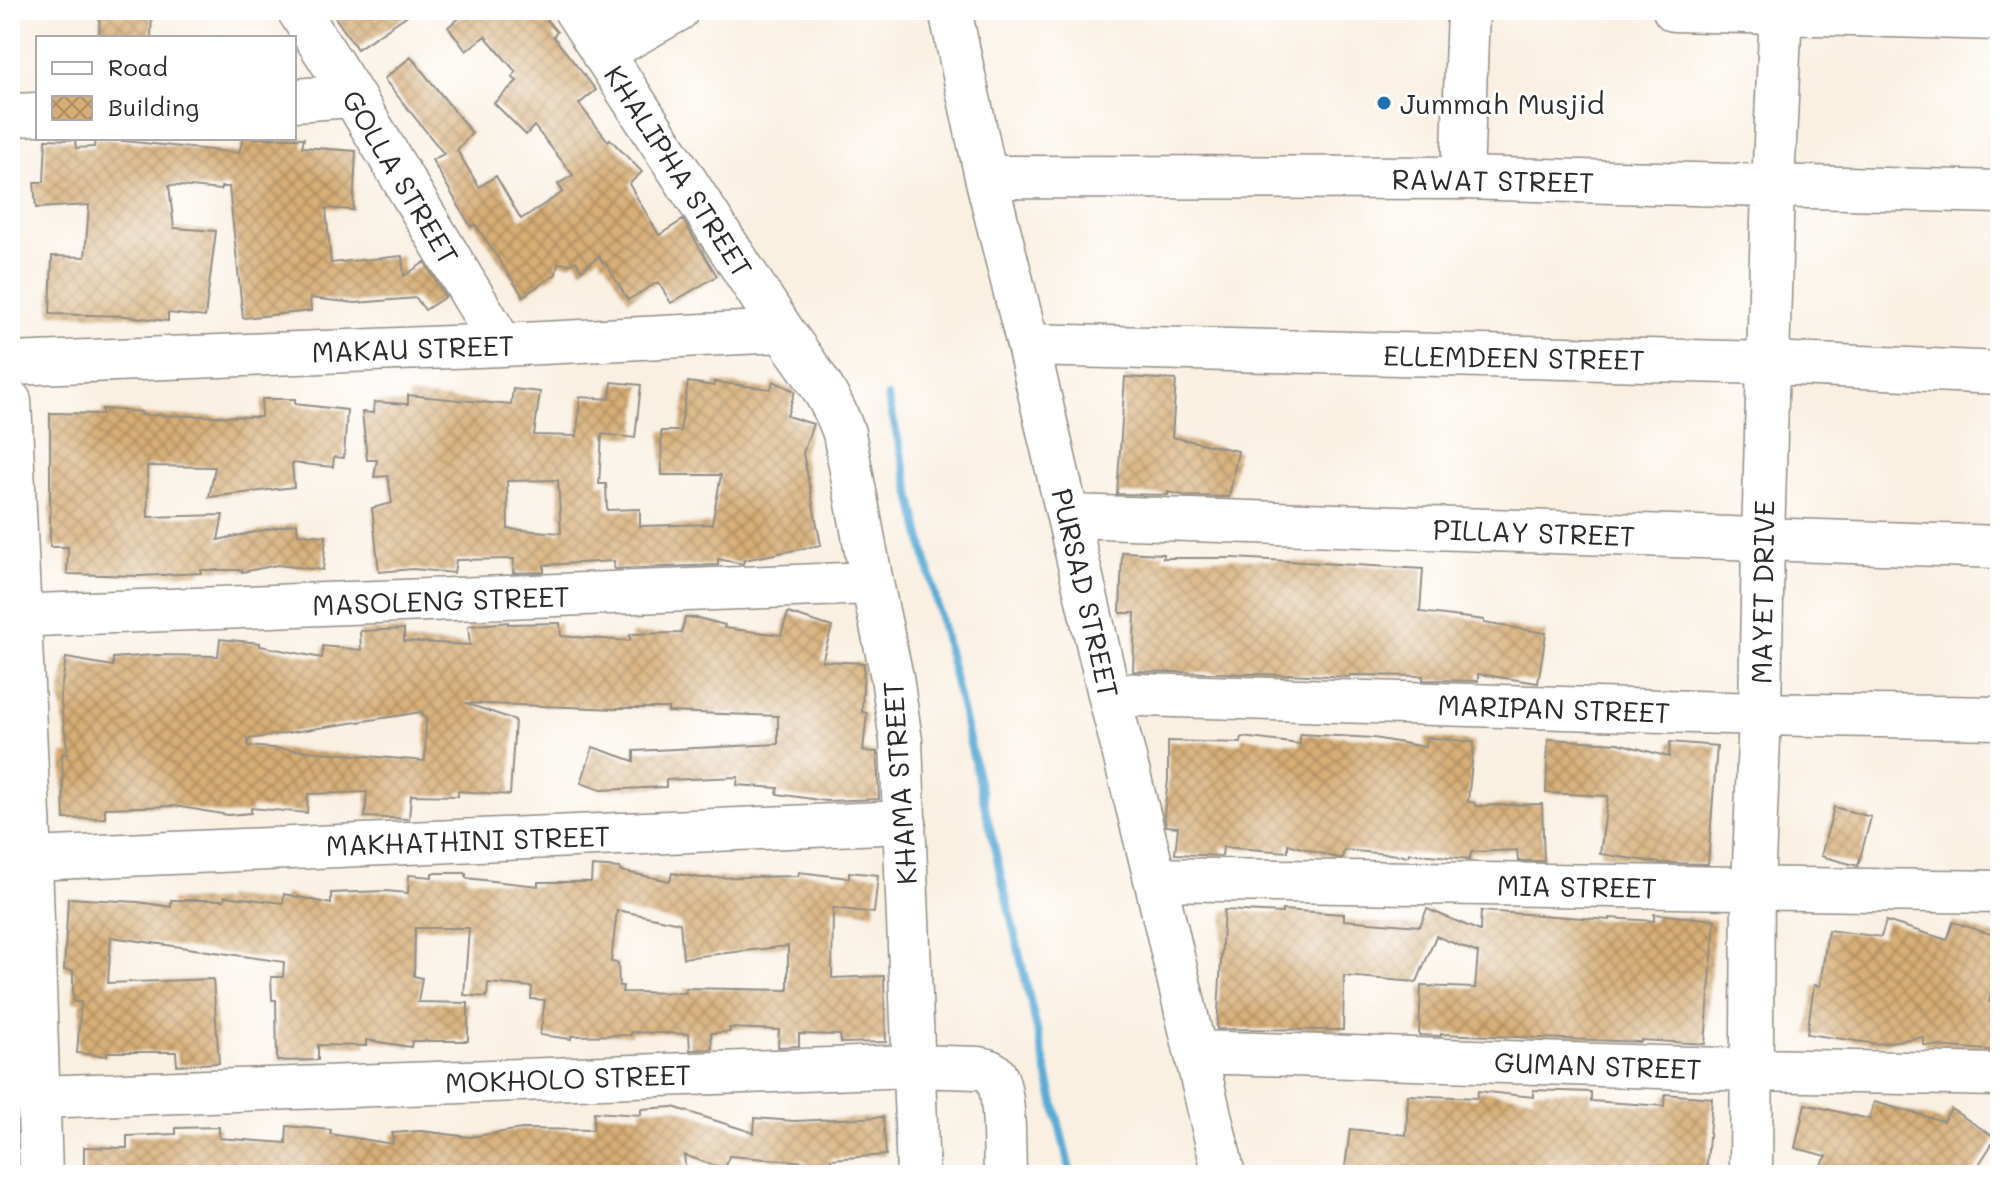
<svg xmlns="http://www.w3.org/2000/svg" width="2010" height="1185" viewBox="0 0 2010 1185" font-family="Mali,sans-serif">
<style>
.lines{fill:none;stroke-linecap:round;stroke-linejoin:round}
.stream{stroke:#5aabd5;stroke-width:8}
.building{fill:url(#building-cross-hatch);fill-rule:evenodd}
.minor-casing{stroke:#928e86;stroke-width:45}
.minor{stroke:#fff;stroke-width:42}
.poi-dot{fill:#1f6fb2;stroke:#fff;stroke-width:3}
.labels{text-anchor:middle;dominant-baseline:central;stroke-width:6;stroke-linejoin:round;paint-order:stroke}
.poi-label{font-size:28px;fill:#2b2b2b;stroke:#fff;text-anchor:start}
.street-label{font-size:28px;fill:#2b2b2b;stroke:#fff}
</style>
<defs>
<pattern id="building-cross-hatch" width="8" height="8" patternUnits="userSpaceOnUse" patternTransform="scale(2)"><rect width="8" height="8" fill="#d7ae76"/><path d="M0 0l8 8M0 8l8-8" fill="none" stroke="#af8e61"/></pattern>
</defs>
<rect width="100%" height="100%" fill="#fff"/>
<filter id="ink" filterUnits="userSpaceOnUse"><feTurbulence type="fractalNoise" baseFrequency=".0125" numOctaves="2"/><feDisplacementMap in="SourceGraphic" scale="16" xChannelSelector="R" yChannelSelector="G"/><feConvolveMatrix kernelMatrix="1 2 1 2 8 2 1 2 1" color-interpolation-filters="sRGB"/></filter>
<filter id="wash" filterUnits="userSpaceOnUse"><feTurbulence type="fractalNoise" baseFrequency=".006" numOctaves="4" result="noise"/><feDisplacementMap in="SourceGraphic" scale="32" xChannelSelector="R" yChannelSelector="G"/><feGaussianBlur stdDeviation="1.8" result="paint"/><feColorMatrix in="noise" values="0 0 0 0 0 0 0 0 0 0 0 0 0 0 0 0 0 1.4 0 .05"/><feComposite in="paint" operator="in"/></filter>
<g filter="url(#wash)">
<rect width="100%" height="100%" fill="#f9f0e2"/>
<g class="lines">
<path class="stream" d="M 888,397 C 948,657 1012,915 1071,1175"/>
</g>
<g id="blocks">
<path class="building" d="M 100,10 L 152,10 L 151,38 L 99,38 Z
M 330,10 L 415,10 L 357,49 Z
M 470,10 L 538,10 L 557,32 L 553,36 L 596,90 L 579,104 L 608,141 L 610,139 L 642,172 L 629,184 L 659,235 L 683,220 L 717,276 L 671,303 L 658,282 L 628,300 L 605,262 L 603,263 L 599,256 L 582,270 L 576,261 L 571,264 L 558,263 L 556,274 L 523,296 L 475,224 L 471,227 L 432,160 L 444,154 L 384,79 L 411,57 L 472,133 L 457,150 L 479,187 L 496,176 L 521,219 L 563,192 L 558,184 L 573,175 L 534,126 L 526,135 L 494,103 L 517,81 L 512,77 L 516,72 L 485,36 L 466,51 L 448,27 Z
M 95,138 L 239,153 L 243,138 L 304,138 L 302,147 L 356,151 L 353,210 L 326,208 L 331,263 L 402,256 L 404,276 L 425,262 L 445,297 L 425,310 L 416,298 L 356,303 L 310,298 L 311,311 L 243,318 L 229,187 L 221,187 L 221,190 L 169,185 L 174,228 L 216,231 L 205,317 L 168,313 L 168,321 L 126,316 L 50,314 L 52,256 L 85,257 L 89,205 L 36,208 L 34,182 L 44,182 L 46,139 L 75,140 L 76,148 L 94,147 Z
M 1125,377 L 1176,380 L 1172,437 L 1238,451 L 1229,497 L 1187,496 L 1168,492 L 1168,495 L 1117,494 Z
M 773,381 L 795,391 L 787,416 L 813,424 L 803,453 L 821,545 L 744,560 L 743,564 L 718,559 L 718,565 L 614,569 L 614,561 L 544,565 L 544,572 L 513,573 L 514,559 L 456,560 L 454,573 L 413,569 L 379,572 L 372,508 L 392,503 L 388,476 L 374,477 L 377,460 L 367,460 L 362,412 L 373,413 L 374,402 L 408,404 L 408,395 L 511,405 L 513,389 L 540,392 L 534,435 L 577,436 L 580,397 L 610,399 L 612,382 L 641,385 L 635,438 L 602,434 L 599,484 L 606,484 L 607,510 L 640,509 L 640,526 L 712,524 L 721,475 L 662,475 L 661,431 L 680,431 L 688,382 L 714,386 L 714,382 L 771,389 ZM 558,480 L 561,533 L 508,529 L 507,481 Z
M 262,399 L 295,399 L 295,404 L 347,410 L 344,458 L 334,457 L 333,467 L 292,463 L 294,487 L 209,497 L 215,467 L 147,466 L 148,517 L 223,515 L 218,540 L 297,523 L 298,534 L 326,536 L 323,570 L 277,565 L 242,572 L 242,570 L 201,570 L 201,573 L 140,576 L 67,574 L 68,547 L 50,547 L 50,413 L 102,414 L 102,409 L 141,412 L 141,415 L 261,417 Z
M 1122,552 L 1163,554 L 1163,558 L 1234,558 L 1423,569 L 1420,612 L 1484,620 L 1484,623 L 1546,633 L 1538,683 L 1478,674 L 1478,681 L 1423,680 L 1423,676 L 1350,675 L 1349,677 L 1288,674 L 1288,675 L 1133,671 L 1135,613 L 1120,613 Z
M 788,613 L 832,627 L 822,661 L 864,663 L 862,712 L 867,713 L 863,751 L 877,752 L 879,799 L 826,801 L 777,794 L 778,788 L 737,785 L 738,777 L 666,780 L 666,787 L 601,790 L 581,783 L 593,747 L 634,761 L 634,751 L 778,744 L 778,716 L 668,712 L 668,708 L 617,708 L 617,709 L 465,703 L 515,720 L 510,795 L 458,791 L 458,796 L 411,795 L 409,819 L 365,817 L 367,792 L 308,794 L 307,813 L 251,808 L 251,813 L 228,815 L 175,806 L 105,808 L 105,818 L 64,819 L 62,754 L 68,754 L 60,697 L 66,658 L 113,666 L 113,658 L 154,655 L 218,656 L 220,639 L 260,643 L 260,646 L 322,658 L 323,646 L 361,650 L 360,631 L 404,629 L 404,641 L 470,645 L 468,626 L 508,622 L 508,624 L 560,623 L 561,636 L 630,641 L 630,634 L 681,633 L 685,618 L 698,618 L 725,625 L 724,628 L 781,635 ZM 422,712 L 423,717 L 426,717 L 425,761 L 248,746 L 248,739 Z
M 1300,734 L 1374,738 L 1425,747 L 1426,737 L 1474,742 L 1468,802 L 1475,803 L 1475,806 L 1542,804 L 1544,861 L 1518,861 L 1517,850 L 1471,852 L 1470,859 L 1409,853 L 1409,856 L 1344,850 L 1342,858 L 1337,858 L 1288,844 L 1288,852 L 1223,847 L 1222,856 L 1175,854 L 1178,827 L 1166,826 L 1164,814 L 1168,780 L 1168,741 L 1241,743 L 1242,737 L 1300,744 Z
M 1548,739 L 1618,743 L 1669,757 L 1670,742 L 1717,746 L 1708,864 L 1661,863 L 1600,854 L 1608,796 L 1546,793 Z
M 1834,807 L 1871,817 L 1858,866 L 1821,856 Z
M 592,866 L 620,868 L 620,871 L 670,881 L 672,873 L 700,878 L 798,876 L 799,872 L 849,878 L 849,872 L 878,875 L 874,913 L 833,908 L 832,978 L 884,976 L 886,1042 L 841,1043 L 840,1035 L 799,1034 L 799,1046 L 778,1047 L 779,1030 L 729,1028 L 730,1032 L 711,1033 L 712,1049 L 690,1050 L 689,1034 L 631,1032 L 631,1035 L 571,1036 L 571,1039 L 540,1035 L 545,1000 L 531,999 L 532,987 L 488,983 L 487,997 L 464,995 L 469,928 L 415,928 L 414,976 L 422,978 L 418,1002 L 468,1003 L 468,1041 L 412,1041 L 411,1047 L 366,1040 L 366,1046 L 318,1045 L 318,1060 L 277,1061 L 276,1000 L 272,1000 L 271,977 L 283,977 L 284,962 L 111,937 L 108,983 L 213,979 L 219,1063 L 177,1065 L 176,1052 L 107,1052 L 107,1056 L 77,1053 L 81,1002 L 73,1002 L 73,971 L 64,970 L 68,898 L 138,902 L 171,907 L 171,900 L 224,900 L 225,896 L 283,903 L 284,894 L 331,904 L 331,893 L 385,891 L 408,893 L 409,875 L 432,877 L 432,873 L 466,873 L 466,878 L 538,886 L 538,882 L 591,882 ZM 617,910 L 680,923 L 683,958 L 788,946 L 788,990 L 685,988 L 686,993 L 622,992 L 623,986 L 619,986 L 618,963 L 611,962 Z
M 1427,909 L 1480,931 L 1481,911 L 1610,920 L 1610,918 L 1654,921 L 1654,914 L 1715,920 L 1705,1044 L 1641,1040 L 1641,1042 L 1441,1034 L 1441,1036 L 1419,1035 L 1421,986 L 1475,988 L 1478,953 L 1436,936 L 1417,982 L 1344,976 L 1343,1030 L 1217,1029 L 1224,910 L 1282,913 L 1282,910 L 1344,914 L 1344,920 L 1420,926 Z
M 1886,921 L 1947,940 L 1953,922 L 2000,937 L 2000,965 L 1989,1002 L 2000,1002 L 2000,1051 L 1924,1045 L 1924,1037 L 1877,1044 L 1807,1034 L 1814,985 L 1820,986 L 1828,930 L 1881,937 Z
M 1533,1090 L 1591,1092 L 1591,1101 L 1664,1106 L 1665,1094 L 1712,1098 L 1706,1175 L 1668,1175 L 1669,1168 L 1594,1162 L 1590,1175 L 1344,1175 L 1350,1129 L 1406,1135 L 1408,1095 L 1477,1098 L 1478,1091 L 1533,1097 Z
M 1874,1102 L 1943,1121 L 1951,1109 L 1996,1138 L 1972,1175 L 1814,1175 L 1827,1156 L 1795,1148 L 1805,1104 L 1869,1119 Z
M 673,1107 L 754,1133 L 755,1118 L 794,1121 L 883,1117 L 886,1155 L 831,1159 L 831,1175 L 806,1175 L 806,1162 L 729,1156 L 725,1169 L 684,1155 L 686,1175 L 548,1171 L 548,1166 L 485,1175 L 448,1170 L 396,1175 L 84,1175 L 84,1147 L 127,1148 L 127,1136 L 176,1134 L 176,1128 L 219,1127 L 219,1138 L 286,1143 L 287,1126 L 331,1130 L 330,1134 L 393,1144 L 392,1133 L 421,1131 L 470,1137 L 522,1129 L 593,1130 L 594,1112 L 641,1115 L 641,1109 Z"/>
</g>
</g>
<g filter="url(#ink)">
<use href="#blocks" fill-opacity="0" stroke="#928e86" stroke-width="2"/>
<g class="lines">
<g class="minor-casing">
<path id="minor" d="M 298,10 L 353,96 L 502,345
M 575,10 L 783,331
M 950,10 L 986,177 L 1028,345 L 1109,694 L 1155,879 L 1224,1175
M 1674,10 L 2000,19
M 602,53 L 678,10
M 294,100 L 353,96
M 10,115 L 38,114
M 986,177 L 1462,178 L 2000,192
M 1462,178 L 1468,10
M 1028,345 L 1769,363 L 2000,373
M 10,364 L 502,345 L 783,331 C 806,364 831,395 844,433 L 872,583 L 892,677 L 901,741 L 918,1175
M 10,401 L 31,859 L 41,1175
M 1069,516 L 2000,547
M 10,616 L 872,583
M 1109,694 L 1760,714 L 2000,718
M 31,859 L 905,822
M 1155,879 L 2000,892
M 1196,1052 L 1752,1070 L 2000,1075
M 37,1097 L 913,1066 L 978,1068 C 985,1069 991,1070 995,1075 C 1006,1088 1004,1156 1005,1175
M 1751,1175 L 1753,889 L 1760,714 L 1763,540 L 1773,186 L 1781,10"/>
</g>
<use href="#minor" class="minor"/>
</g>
</g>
<circle class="poi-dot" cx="1384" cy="103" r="8"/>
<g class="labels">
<g class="poi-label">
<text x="1400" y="103">Jummah Musjid</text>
</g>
<g class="street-label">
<text transform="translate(679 171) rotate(57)">KHALIPHA STREET</text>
<text transform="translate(401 177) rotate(59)">GOLLA STREET</text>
<text transform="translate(1493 180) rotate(1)">RAWAT STREET</text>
<text transform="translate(413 348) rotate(-2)">MAKAU STREET</text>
<text transform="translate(1514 357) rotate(1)">ELLEMDEEN STREET</text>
<text transform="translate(1534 532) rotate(2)">PILLAY STREET</text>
<text transform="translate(1762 592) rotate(-89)">MAYET DRIVE</text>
<text transform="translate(1086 593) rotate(77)">PURSAD STREET</text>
<text transform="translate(441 600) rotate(-2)">MASOLENG STREET</text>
<text transform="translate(1554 708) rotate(2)">MARIPAN STREET</text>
<text transform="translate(899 783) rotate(-94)">KHAMA STREET</text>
<text transform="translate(468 840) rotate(-2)">MAKHATHINI STREET</text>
<text transform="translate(1577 886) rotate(1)">MIA STREET</text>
<text transform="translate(1598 1065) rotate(2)">GUMAN STREET</text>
<text transform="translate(568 1078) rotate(-2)">MOKHOLO STREET</text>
</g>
</g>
<rect width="2010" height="1185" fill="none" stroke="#fff" stroke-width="40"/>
<rect x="36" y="36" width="260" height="104" fill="#ffffff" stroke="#aaaaaa" stroke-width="2"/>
<rect x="52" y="62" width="40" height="12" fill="#ffffff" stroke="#aaaaaa" stroke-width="2"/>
<text x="108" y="76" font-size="24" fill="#2b2b2b">Road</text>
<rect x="52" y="96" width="40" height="24" fill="url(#building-cross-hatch)" stroke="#aaaaaa" stroke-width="2"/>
<text x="108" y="116" font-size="24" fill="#2b2b2b">Building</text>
</svg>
